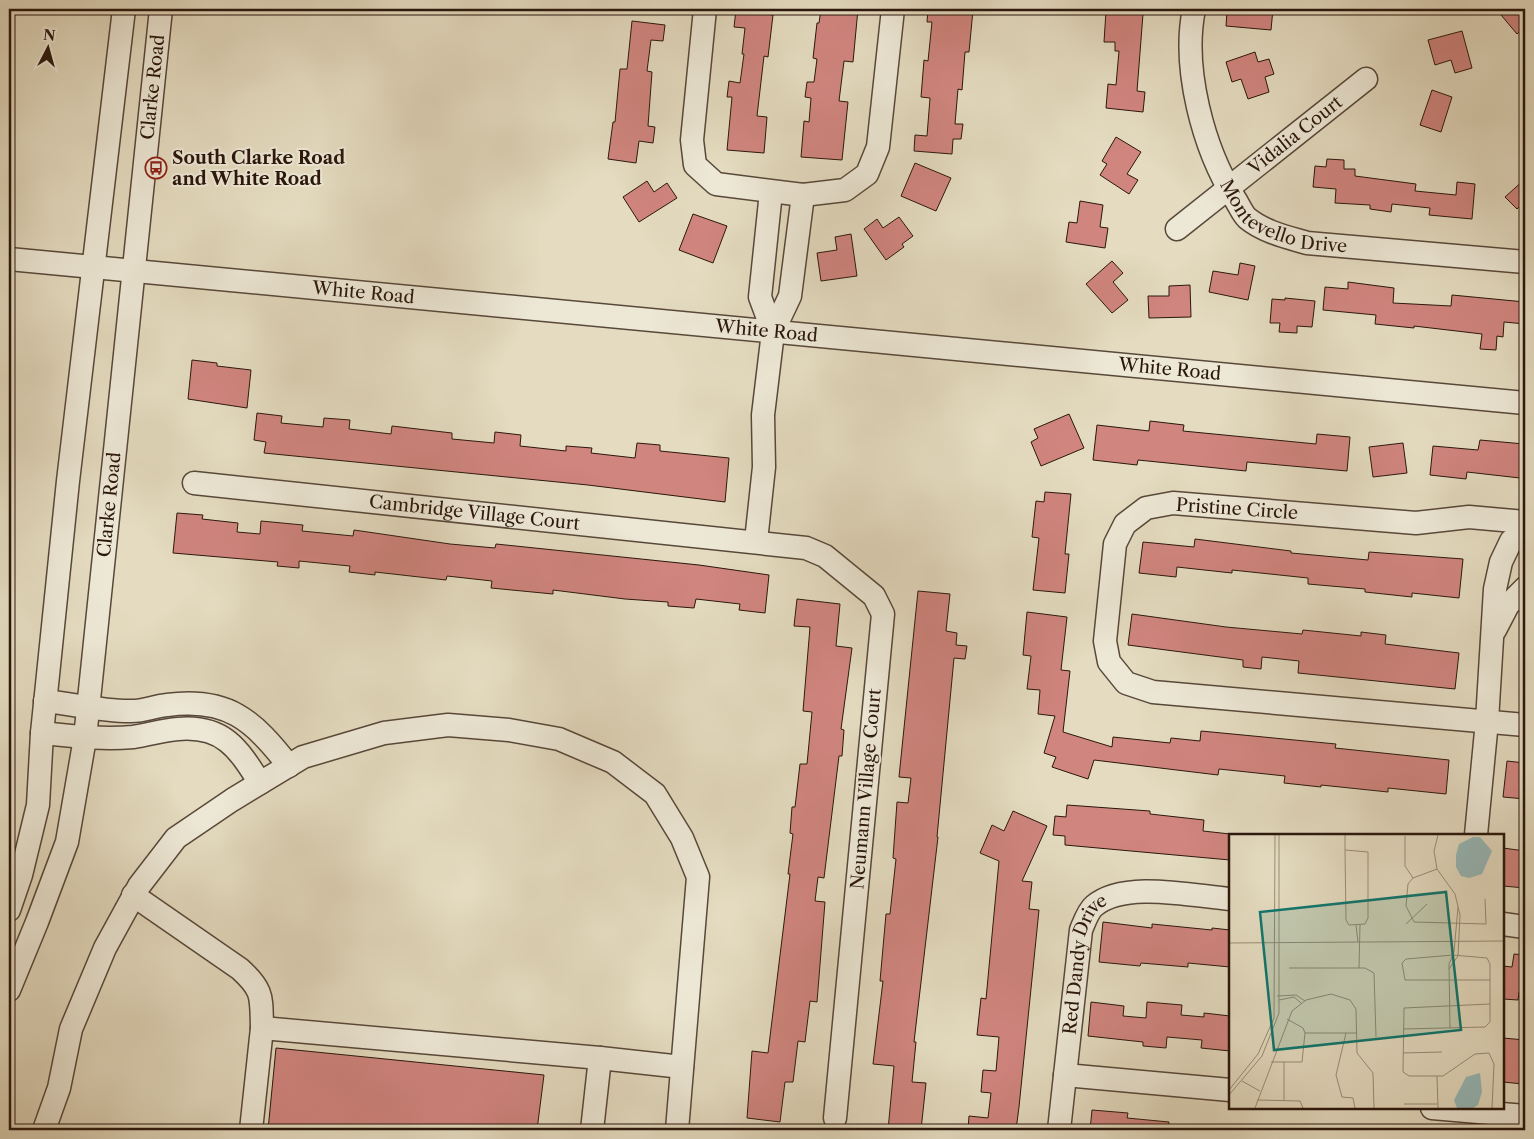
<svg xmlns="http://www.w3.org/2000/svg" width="1534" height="1139" viewBox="0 0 1534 1139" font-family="'Libre Caslon Text',serif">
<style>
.building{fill:#d0857f;stroke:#2a170c}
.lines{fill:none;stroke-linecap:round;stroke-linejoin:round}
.minor-casing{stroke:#584839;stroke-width:25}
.minor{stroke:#ede8d6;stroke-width:22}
.labels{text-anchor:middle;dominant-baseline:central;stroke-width:4;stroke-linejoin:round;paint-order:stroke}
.street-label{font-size:18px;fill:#2a170c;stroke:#ede8d6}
.poi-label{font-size:18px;font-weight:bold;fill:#2a170c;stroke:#ede8d6;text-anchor:start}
.inset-road{fill:none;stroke:#9a8d78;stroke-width:1}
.view{fill:#0f766e;fill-opacity:0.15;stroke:#0f766e;stroke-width:2.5}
.inset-edge{fill:none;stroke:#2a170c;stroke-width:2.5}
</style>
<rect width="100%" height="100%" fill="#e4dbc0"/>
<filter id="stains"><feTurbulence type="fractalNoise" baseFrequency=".004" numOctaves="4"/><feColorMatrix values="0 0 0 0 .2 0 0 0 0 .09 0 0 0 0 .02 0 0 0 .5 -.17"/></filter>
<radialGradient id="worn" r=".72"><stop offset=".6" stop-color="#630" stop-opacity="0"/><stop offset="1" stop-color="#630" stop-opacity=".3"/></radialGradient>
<path class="building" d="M 821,9 L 858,9 L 853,62 L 844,61 L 839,101 L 848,102 L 842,160 L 801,157 L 804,121 L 809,122 L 811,98 L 805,97 L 807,82 L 814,82 L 817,59 L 813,58 L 817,23 L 819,23 Z
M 928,9 L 973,10 L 969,52 L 965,52 L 962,90 L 958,89 L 955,124 L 963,124 L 961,139 L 953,139 L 952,154 L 914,151 L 915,135 L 927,136 L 930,98 L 921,97 L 924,60 L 928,61 L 932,22 L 927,22 Z
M 1243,9 L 1273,9 L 1271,30 L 1226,26 L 1227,11 L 1242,12 Z
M 1496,9 L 1525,9 L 1525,27 L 1517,34 Z
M 736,10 L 773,15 L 768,57 L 764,56 L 757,116 L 767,117 L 764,153 L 727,150 L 732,97 L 727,97 L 729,81 L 740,83 L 744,54 L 742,54 L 745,28 L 734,27 Z
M 1106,11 L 1143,14 L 1137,91 L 1145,92 L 1143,112 L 1106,108 L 1108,84 L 1116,85 L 1119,51 L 1115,51 L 1115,42 L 1104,42 Z
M 632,21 L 665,25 L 663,41 L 651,40 L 647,71 L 652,72 L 648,126 L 655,127 L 653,143 L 639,141 L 636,163 L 608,159 L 613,122 L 615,122 L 620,69 L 627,69 Z
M 1462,31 L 1472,68 L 1455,73 L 1451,60 L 1435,65 L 1428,40 Z
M 1255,52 L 1258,62 L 1269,59 L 1274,74 L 1265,77 L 1269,92 L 1248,99 L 1241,79 L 1232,82 L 1226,62 Z
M 1432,90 L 1452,97 L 1441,132 L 1420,125 Z
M 1116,137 L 1141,152 L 1127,174 L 1138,180 L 1129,194 L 1100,175 L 1107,164 L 1102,161 Z
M 1327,159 L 1344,160 L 1344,169 L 1355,169 L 1355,176 L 1416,184 L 1415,191 L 1456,195 L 1457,182 L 1475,184 L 1472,219 L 1429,215 L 1430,208 L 1392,204 L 1391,212 L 1370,209 L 1370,205 L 1335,203 L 1336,189 L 1313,187 L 1315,166 L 1326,167 Z
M 915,163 L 951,178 L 936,211 L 901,196 Z
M 1525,179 L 1525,201 L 1517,209 L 1505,197 Z
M 647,181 L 654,192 L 667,183 L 677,198 L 639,222 L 623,197 Z
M 1080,201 L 1103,205 L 1100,227 L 1108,228 L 1105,248 L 1066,242 L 1069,222 L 1077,223 Z
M 693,214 L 727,226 L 713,263 L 679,250 Z
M 899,217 L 913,236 L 902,244 L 904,247 L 886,260 L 864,229 L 877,219 L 883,228 Z
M 851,234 L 857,276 L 821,281 L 817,253 L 837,250 L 835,237 Z
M 1112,261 L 1123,273 L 1113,282 L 1128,300 L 1112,313 L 1086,284 Z
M 1240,263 L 1255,266 L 1248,300 L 1209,292 L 1213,271 L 1238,275 Z
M 1348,282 L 1394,288 L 1393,303 L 1451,306 L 1452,295 L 1525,302 L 1525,324 L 1504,322 L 1503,337 L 1497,336 L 1496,350 L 1480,349 L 1482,334 L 1414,326 L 1414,328 L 1375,324 L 1376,315 L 1323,310 L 1325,287 L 1348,289 Z
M 1190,285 L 1191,317 L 1149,318 L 1148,296 L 1169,296 L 1169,286 Z
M 1285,298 L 1315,301 L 1312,327 L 1297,326 L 1297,333 L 1279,332 L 1280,323 L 1270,323 L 1272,299 L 1285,300 Z
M 192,360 L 217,363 L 217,366 L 251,370 L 247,408 L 188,399 Z
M 257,413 L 282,416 L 281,423 L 323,427 L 324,418 L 350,420 L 349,429 L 391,434 L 392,426 L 452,433 L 452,439 L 494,443 L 495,432 L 521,435 L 520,446 L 566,451 L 566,446 L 592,448 L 591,453 L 635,458 L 637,443 L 660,445 L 660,451 L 729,458 L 725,502 L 588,485 L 264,453 L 266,442 L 254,440 Z
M 1069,414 L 1084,448 L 1041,466 L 1031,442 L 1038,438 L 1034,429 Z
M 1150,421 L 1184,425 L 1183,431 L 1316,444 L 1317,434 L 1350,437 L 1347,471 L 1247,462 L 1246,471 L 1138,460 L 1137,465 L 1093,460 L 1097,425 L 1149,431 Z
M 1480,440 L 1524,444 L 1520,478 L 1467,472 L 1466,479 L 1430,475 L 1433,446 L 1478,450 Z
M 1403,443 L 1407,473 L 1373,477 L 1369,447 Z
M 1045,492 L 1071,494 L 1065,554 L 1069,554 L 1065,593 L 1033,590 L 1039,538 L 1032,537 L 1036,501 L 1044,502 Z
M 177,513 L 203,515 L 202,519 L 238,523 L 237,532 L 260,534 L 261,521 L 303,525 L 302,531 L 353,536 L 354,530 L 450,544 L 495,548 L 496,544 L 699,565 L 769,575 L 765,613 L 739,610 L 740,604 L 696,599 L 694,608 L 668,606 L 668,602 L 625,599 L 553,590 L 553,594 L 491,588 L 492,581 L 447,576 L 446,580 L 375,572 L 375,575 L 349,572 L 350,566 L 299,561 L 299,568 L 277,566 L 278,562 L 173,553 Z
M 1195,539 L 1291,551 L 1291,553 L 1368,560 L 1369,552 L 1463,559 L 1459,598 L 1412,593 L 1412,597 L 1365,592 L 1365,589 L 1308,584 L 1308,578 L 1232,570 L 1232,573 L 1177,567 L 1176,577 L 1139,573 L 1143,542 L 1194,547 Z
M 918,591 L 950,594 L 946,631 L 957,633 L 956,645 L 967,646 L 965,659 L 954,658 L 937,837 L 938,837 L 914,1042 L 916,1042 L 912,1082 L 926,1083 L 921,1130 L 888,1130 L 894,1066 L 873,1064 L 883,981 L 880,981 L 886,914 L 890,914 L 896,859 L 893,858 L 897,802 L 908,803 L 911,778 L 899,777 Z
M 797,599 L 840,604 L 836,646 L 852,648 L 841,729 L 844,730 L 842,756 L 839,756 L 824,878 L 818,877 L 815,901 L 825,902 L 817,1002 L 810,1001 L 805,1042 L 798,1041 L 793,1082 L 785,1082 L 780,1122 L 747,1118 L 752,1051 L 768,1053 L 790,874 L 788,874 L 793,834 L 790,833 L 792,807 L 795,807 L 800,764 L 807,764 L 812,712 L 803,711 L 810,627 L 794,626 Z
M 1027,612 L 1067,617 L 1061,670 L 1070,671 L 1063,732 L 1112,747 L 1113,737 L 1170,743 L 1171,738 L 1200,741 L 1201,731 L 1336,744 L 1335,748 L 1449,760 L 1446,794 L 1388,788 L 1388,792 L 1321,785 L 1321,787 L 1284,783 L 1285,776 L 1219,769 L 1218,775 L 1094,760 L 1088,779 L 1052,767 L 1056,757 L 1044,753 L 1055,716 L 1038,714 L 1040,690 L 1027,689 L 1031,656 L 1023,655 Z
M 1132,614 L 1226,627 L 1302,634 L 1303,630 L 1361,636 L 1361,632 L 1386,635 L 1385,644 L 1459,653 L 1455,689 L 1298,673 L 1299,661 L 1262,657 L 1261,669 L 1243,667 L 1243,660 L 1128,645 Z
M 1507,761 L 1525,763 L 1525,799 L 1503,797 Z
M 1067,805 L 1150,811 L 1150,814 L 1204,820 L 1203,831 L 1230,834 L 1230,860 L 1065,845 L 1065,836 L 1053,835 L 1055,816 L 1066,817 Z
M 1013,811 L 1047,826 L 1022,881 L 1032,882 L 1029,909 L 1039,910 L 1019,1107 L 1016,1130 L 968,1130 L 969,1116 L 988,1118 L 991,1093 L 981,1092 L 983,1070 L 996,1071 L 999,1037 L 977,1035 L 981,998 L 986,999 L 999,861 L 980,853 L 992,825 L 1004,831 Z
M 1503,848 L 1525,851 L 1525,888 L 1503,886 Z
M 1103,922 L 1152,928 L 1152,924 L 1212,930 L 1212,928 L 1230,930 L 1230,967 L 1188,963 L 1188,967 L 1141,963 L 1140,966 L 1099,962 Z
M 1514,954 L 1525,955 L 1525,993 L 1519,992 L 1518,1000 L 1503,999 L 1503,966 L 1512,967 Z
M 1091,1002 L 1124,1006 L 1123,1016 L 1146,1018 L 1147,1002 L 1182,1005 L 1181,1015 L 1204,1017 L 1204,1013 L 1230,1016 L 1230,1051 L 1201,1048 L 1202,1040 L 1167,1037 L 1166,1048 L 1143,1046 L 1143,1042 L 1088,1036 Z
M 1503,1038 L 1525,1040 L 1523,1084 L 1503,1082 Z
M 276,1048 L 544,1075 L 537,1130 L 268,1130 Z
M 1092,1110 L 1128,1113 L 1127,1118 L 1169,1122 L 1168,1130 L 1090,1130 Z"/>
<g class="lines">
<g class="minor-casing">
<g id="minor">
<path d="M 705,9 L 692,140 L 695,165 L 716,184 L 803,195 L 845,190 L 867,174 L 878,147 L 893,9"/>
<path id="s1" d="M 1194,9 C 1182,68 1203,148 1235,199 C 1239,205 1242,213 1247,218 C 1264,232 1287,237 1307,243 L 1525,262"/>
<path d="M 771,192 L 760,297 L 773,332"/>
<path id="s2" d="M 1177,229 L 1366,79"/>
<path id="s3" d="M 9,259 L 1525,403"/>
<path id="s4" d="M 194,483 L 806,548 L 825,556 L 874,596 L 883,614 L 835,1118"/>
<path d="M 1525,522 L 1469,517 L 1416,523 L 1173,503 L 1146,508 L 1125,524 L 1115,544 L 1105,641 L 1109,662 L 1126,683 L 1153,692 L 1525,725"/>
<path d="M 756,541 L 764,467 L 763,415 L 773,332 L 790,296 L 803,195"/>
<path d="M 1495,630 L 1508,605 L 1525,588"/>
<path d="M 45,701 C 73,704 101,711 129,711 C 142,712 155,706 167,705 C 228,697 253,720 289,766"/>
<path d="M 42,733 C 72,736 102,740 133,737 C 148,735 163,730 178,729 C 223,725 238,748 260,783"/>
<path d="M 1476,835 L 1487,721 L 1495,589 L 1501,562 L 1511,541 L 1525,530"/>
<path d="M 133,895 L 240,969 C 264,991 261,997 262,1028"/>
<path d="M 9,910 L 21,875 L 38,805 L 42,733 L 68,481 L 124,9"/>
<path d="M 1503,924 L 1525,927"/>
<path id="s5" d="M 9,990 L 37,922 L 67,842 L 85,738 L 161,9"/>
<path d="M 1065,1075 L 1230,1090"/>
<path d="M 1432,1108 L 1525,1116"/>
<path d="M 44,1130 L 59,1088 L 71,1029 L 105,948 L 139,886 L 176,838 L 232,800 L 303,757 L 384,733 L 448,725 L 509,730 L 559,739 L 613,762 L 655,794 L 682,838 L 698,877 L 677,1130"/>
<path d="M 251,1130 L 262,1028 L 600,1058"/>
<path d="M 592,1130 L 600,1058 L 682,1067"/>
<path id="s6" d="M 1059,1130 L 1081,930 C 1084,923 1088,911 1094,906 C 1124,880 1193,896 1230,899"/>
</g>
</g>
<use href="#minor" class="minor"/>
</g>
<defs>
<g id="bus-ring" transform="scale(1.125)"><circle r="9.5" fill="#ede8d6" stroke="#8f2418" stroke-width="1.5"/><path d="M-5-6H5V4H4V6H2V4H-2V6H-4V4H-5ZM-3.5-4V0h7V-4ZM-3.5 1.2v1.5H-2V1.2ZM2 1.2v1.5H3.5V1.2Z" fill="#8f2418"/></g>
</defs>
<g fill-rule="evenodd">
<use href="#bus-ring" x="156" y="168"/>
</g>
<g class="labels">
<g class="street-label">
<text stroke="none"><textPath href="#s5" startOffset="919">Clarke Road</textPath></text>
<text stroke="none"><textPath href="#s2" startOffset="151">Vidalia Court</textPath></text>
<text stroke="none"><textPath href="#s1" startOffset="252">Montevello Drive</textPath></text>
<text stroke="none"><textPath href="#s3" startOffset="356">White Road</textPath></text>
<text stroke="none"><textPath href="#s3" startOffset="761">White Road</textPath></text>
<text stroke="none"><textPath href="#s3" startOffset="1166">White Road</textPath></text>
<text stroke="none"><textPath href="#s5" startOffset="499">Clarke Road</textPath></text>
<text transform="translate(1237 509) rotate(4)">Pristine Circle</text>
<text stroke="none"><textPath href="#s4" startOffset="282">Cambridge Village Court</textPath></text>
<text transform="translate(866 789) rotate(-85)">Neumann Village Court</text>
<text stroke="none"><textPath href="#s6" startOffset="169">Red Dandy Drive</textPath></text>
</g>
<g class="poi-label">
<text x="172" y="158">South Clarke Road<tspan x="172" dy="21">and White Road</tspan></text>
</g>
</g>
<g transform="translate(1229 834)">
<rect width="275" height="275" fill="#e4dbc0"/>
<path d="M 244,3 L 251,3 L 263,17 L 253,40 L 240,44 L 232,42 L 227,33 L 227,21 L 230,10 ZM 251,239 L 253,258 L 249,271 L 244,274 L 228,274 L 225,266 L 237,243 Z" fill="#97b9b9"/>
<path class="inset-road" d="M 116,1 L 116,16 L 117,86 L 120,91 L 136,90 L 139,84 L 139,18 L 116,16M 209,1 L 205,17 L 208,35 L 226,60 L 231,81 L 229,122 L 220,135M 176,2 L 176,32 L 184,44M 208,35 L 184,44 L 179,50 L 177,72 L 185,88 L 257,90 L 256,65M 177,90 L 198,70M 127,91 L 129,108M 0,109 L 275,107M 60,134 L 136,134 L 145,139 L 147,203M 130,134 L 131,91M 48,162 L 67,161 L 76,167M 50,166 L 65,163 L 72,169M 261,170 L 175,174 L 174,238 L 180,242 L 214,242 L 246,220 L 260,219 L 265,230 L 263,274M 58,185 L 74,194 L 76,199M 221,194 L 220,130 L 225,118 L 229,73M 174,195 L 256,193 L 261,188 L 261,130 L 258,124 L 224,121 L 177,125 L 173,129 L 176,146 L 261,146M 174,219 L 213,218M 42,228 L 55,228 L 55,267M 55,228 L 73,228 L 76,199 L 117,199M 208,242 L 209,274M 13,247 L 31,257M 0,256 L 29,220 L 45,184 L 46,1M 0,261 L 33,222 L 50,179 L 50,1M 28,266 L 71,267 L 74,274M 175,270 L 208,270M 26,274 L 63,177 L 77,166 L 102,160 L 121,166 L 127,175 L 128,219 L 144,239 L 145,274M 126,274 L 124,264 L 113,263 L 107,241 L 117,199 L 127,199"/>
<path class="view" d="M 217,58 L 232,196 L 45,216 L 31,78 Z"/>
<rect width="275" height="275" class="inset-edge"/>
</g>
<rect width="1534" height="1139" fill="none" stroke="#e4dbc0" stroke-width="30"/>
<rect x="10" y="10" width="1514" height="1119" fill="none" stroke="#2a170c" stroke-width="2.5"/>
<rect x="15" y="15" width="1504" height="1109" fill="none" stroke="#2a170c"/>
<g transform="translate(48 48) rotate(6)" stroke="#ede8d6" stroke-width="4" paint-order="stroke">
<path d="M0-4L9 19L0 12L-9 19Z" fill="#2a170c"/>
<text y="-8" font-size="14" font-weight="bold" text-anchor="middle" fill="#2a170c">N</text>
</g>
<rect width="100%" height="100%" filter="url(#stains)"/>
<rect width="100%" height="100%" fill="url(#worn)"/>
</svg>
